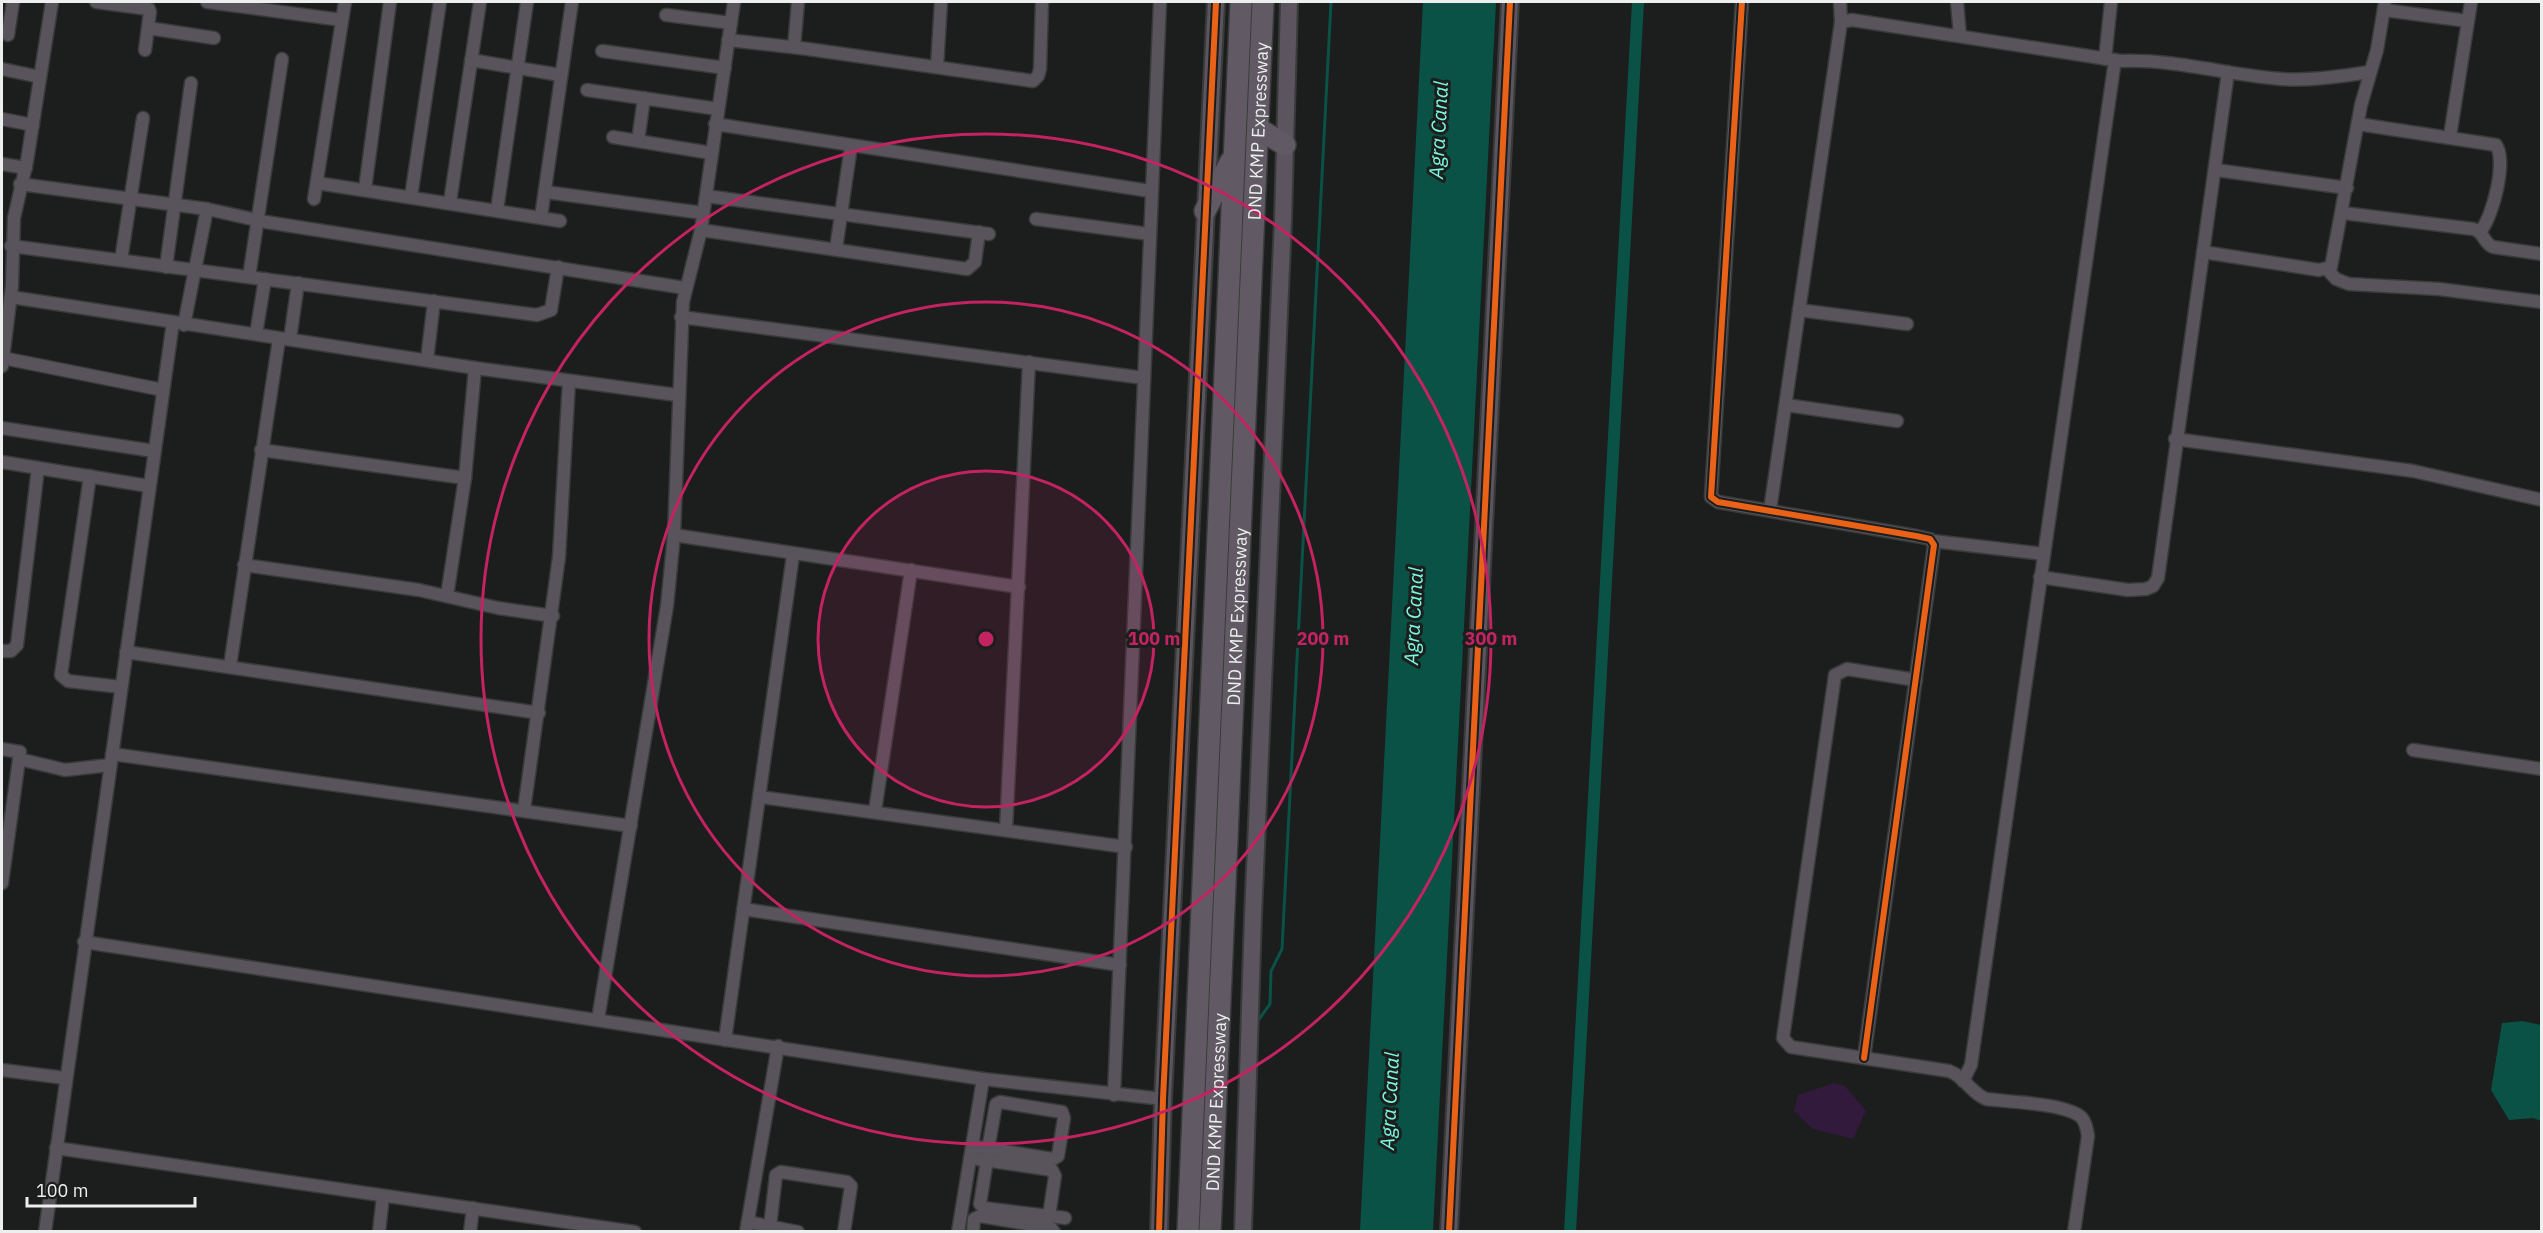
<svg xmlns="http://www.w3.org/2000/svg" width="2543" height="1233" font-family="'IBM Plex Sans',sans-serif">
<style>
.green{fill:#321a3c}
.water{fill:#0a5246}
.lines{fill:none;stroke-linecap:round;stroke-linejoin:round}
.stream{stroke:#0a5246;stroke-width:3}
.canal{stroke:#0a5246;stroke-width:12}
.street-casing{stroke:#393a3a;stroke-width:15}
.secondary-casing{stroke:#393a3a;stroke-width:20}
.highway-casing{stroke:#393a3a;stroke-width:24}
.street{stroke:#59535c;stroke-width:12}
.secondary{stroke:#5c555f;stroke-width:16}
.highway{stroke:#615a64;stroke-width:21}
.cycleway-casing{stroke:#1b1e1d;stroke-width:10}
.cycleway{stroke:#ea6118;stroke-width:6}
.ring{fill:none;stroke:#c42362;stroke-width:3}
.labels{text-anchor:middle;dominant-baseline:central;stroke-width:6;stroke-linejoin:round;paint-order:stroke}
.street-label{font-size:18px;fill:#ecefee;stroke:#1b1e1d}
.water-label{font-size:20px;font-style:italic;fill:#7afae0;stroke:#1b1e1d}
.centre{fill:#c42362;stroke:#1b1e1d;stroke-width:3}
.ring-label{font-size:18px;text-anchor:middle;font-weight:bold;fill:#c42362;stroke:#1b1e1d;stroke-width:6;stroke-linejoin:round;paint-order:stroke}
</style>
<rect width="100%" height="100%" fill="#1c1d1d"/>
<path class="green" d="M1834,1083L1845,1086L1866,1111L1853,1139L1813,1129L1794,1111L1798,1095Z"/>
<g class="water">
<path d="M1423,2H1496L1433,1231H1360Z"/>
<path d="M2522,1021L2541,1025V1121L2533,1118L2509,1120L2491,1090L2502,1023Z"/>
</g>
<g class="lines">
<path class="stream" d="M1257,1022L1270,1004L1271,971L1282,949L1331,2"/>
<path class="canal" d="M1570,1232L1638,2"/>
<g class="street-casing">
<g id="street">
<path d="M96,2L149,9L150,12L145,50"/>
<path d="M207,2L342,20"/>
<path d="M1742,2L1711,497L1718,502L1916,536L1930,539L1934,545L1864,1058"/>
<path d="M1840,2L1841,22"/>
<path d="M1957,2L1960,36"/>
<path d="M2384,10L2468,21"/>
<path d="M666,15L731,23"/>
<path d="M148,28L214,38"/>
<path d="M8,35L13,2"/>
<path d="M728,40L808,49L1033,81L1038,76L1040,69L1042,2"/>
<path d="M794,47L798,2"/>
<path d="M602,51L725,68"/>
<path d="M2105,59L2111,2"/>
<path d="M471,60L560,75"/>
<path d="M937,67L941,2"/>
<path d="M2,69L40,77"/>
<path d="M587,90L718,109"/>
<path d="M2,119L33,125"/>
<path d="M715,124L1150,191"/>
<path d="M2358,124L2496,145C2507,161 2493,217 2480,232"/>
<path d="M2450,136L2471,2"/>
<path d="M613,137L711,153"/>
<path d="M638,141L644,98"/>
<path d="M2,164L26,168"/>
<path d="M2216,170L2347,188"/>
<path d="M317,183L560,221"/>
<path d="M20,184L207,209L266,222L685,288"/>
<path d="M365,189L390,2"/>
<path d="M545,192L703,213"/>
<path d="M706,196L989,234"/>
<path d="M411,197L440,2"/>
<path d="M314,199L345,2"/>
<path d="M450,202L480,2"/>
<path d="M497,210L527,2"/>
<path d="M2343,213L2473,229C2484,231 2483,243 2493,247L2542,254"/>
<path d="M541,217L572,2"/>
<path d="M1036,219L1149,234"/>
<path d="M701,230L967,269L975,262L979,232"/>
<path d="M11,246L537,315L551,310L558,267"/>
<path d="M836,249L851,146"/>
<path d="M2203,252L2319,270L2331,267L2361,105L2377,50L2385,2"/>
<path d="M121,260L143,118"/>
<path d="M166,267L191,83"/>
<path d="M2327,269L2336,279L2349,284L2439,289L2542,302"/>
<path d="M249,277L282,59"/>
<path d="M11,297L475,368L677,395"/>
<path d="M1799,310L1907,324"/>
<path d="M681,317L1144,378"/>
<path d="M184,325L207,209"/>
<path d="M256,334L265,279"/>
<path d="M290,339L298,283"/>
<path d="M3,358L163,390"/>
<path d="M427,360L434,301"/>
<path d="M2,366L12,286L14,218L27,161L52,2"/>
<path d="M1786,405L1897,421"/>
<path d="M2,428L154,451"/>
<path d="M2175,439L2413,471L2542,500"/>
<path d="M261,450L465,478"/>
<path d="M2,462L148,486"/>
<path d="M90,476L61,675L68,681L121,687"/>
<path d="M1770,510L1841,22L1852,20L2121,61C2175,59 2228,75 2282,79C2312,81 2341,76 2370,72"/>
<path d="M674,535L1019,587"/>
<path d="M1933,541L2044,554"/>
<path d="M244,565L419,590L498,608L553,616"/>
<path d="M2040,577L2128,590L2146,589L2153,586L2158,578L2228,72"/>
<path d="M447,596L465,478L475,368"/>
<path d="M2,651H11L17,645L38,468"/>
<path d="M126,652L539,713"/>
<path d="M230,666L279,339"/>
<path d="M1916,680L1847,669L1835,675L1783,1038L1791,1047L1949,1071C1964,1076 1971,1093 1986,1099C2008,1102 2067,1103 2082,1118C2086,1123 2087,1129 2088,1136L2074,1232"/>
<path d="M2,749L20,752L2,883"/>
<path d="M2413,750L2542,769"/>
<path d="M112,754L631,826"/>
<path d="M19,759L65,770L110,765"/>
<path d="M760,797L1126,847"/>
<path d="M524,810L559,557L569,381"/>
<path d="M875,811L911,570"/>
<path d="M1006,830L1029,362"/>
<path d="M743,909L1120,965"/>
<path d="M84,942L983,1079L1163,1099"/>
<path d="M598,1019L667,606L674,535L683,302L701,230L734,2"/>
<path d="M725,1040L793,555"/>
<path d="M2,1070L65,1078"/>
<path d="M1963,1081L1971,1065L2115,60"/>
<path d="M1114,1095L1160,2"/>
<path d="M972,1146L1053,1159L1058,1156L1064,1118L1062,1112L1000,1102L996,1104L988,1149"/>
<path d="M56,1148L635,1232"/>
<path d="M970,1158L1052,1170L1055,1176L1049,1216L1065,1218"/>
<path d="M987,1160L980,1204L984,1208L1049,1216"/>
<path d="M748,1222L798,1232"/>
<path d="M770,1226L776,1175L781,1172L847,1182L851,1186L844,1232"/>
<path d="M45,1232L173,322"/>
<path d="M379,1232L383,1196"/>
<path d="M470,1232L473,1208"/>
<path d="M746,1232L778,1046"/>
<path d="M958,1232L983,1079"/>
<path d="M973,1232L974,1219L980,1216L1051,1228L1054,1232"/>
</g>
</g>
<g class="secondary-casing">
<g id="secondary">
<path d="M1159,1232L1163,1099L1216,2"/>
<path d="M1243,1232L1253,916L1283,220L1289,2"/>
<path d="M1449,1232L1510,2"/>
</g>
</g>
<g class="highway-casing">
<g id="highway">
<path d="M1259,129L1285,145"/>
<path d="M1205,211L1231,161"/>
<path d="M1188,1232L1241,2"/>
<path id="s1" d="M1210,1232L1263,2"/>
</g>
</g>
<use href="#street" class="street"/>
<use href="#secondary" class="secondary"/>
<use href="#highway" class="highway"/>
<g class="cycleway-casing">
<g id="cycleway">
<path d="M1742,2L1711,497L1718,502L1916,536L1930,539L1934,545L1864,1058"/>
<path d="M1159,1232L1163,1099L1216,2"/>
<path d="M1449,1232L1510,2"/>
</g>
</g>
<use href="#cycleway" class="cycleway"/>
</g>
<circle cx="986" cy="639" r="168" fill="#c42362" fill-opacity=".12"/>
<g class="ring">
<circle cx="986" cy="639" r="168"/>
<circle cx="986" cy="639" r="337"/>
<circle cx="986" cy="639" r="505"/>
</g>
<g class="labels">
<g class="street-label">
<text stroke="none"><textPath href="#s1" startOffset="1102">DND KMP Expressway</textPath></text>
<text stroke="none"><textPath href="#s1" startOffset="616">DND KMP Expressway</textPath></text>
<text stroke="none"><textPath href="#s1" startOffset="130">DND KMP Expressway</textPath></text>
</g>
<g class="water-label">
<text transform="translate(1438 130) rotate(-87)">Agra Canal</text>
<text transform="translate(1413 616) rotate(-87)">Agra Canal</text>
<text transform="translate(1389 1101) rotate(-87)">Agra Canal</text>
</g>
</g>
<circle cx="986" cy="639" r="9" class="centre"/>
<g class="ring-label">
<text x="1154" y="645">100 m</text>
<text x="1323" y="645">200 m</text>
<text x="1491" y="645">300 m</text>
</g>
<rect width="2543" height="1233" fill="none" stroke="#ecefee" stroke-width="6"/>
<path d="M27 1197v9h168v-9" fill="none" stroke="#ecefee" stroke-width="3"/>
<text x="36" y="1197" font-size="18" fill="#ecefee" stroke="#1b1e1d" stroke-width="4.5" paint-order="stroke">100 m</text>
</svg>
